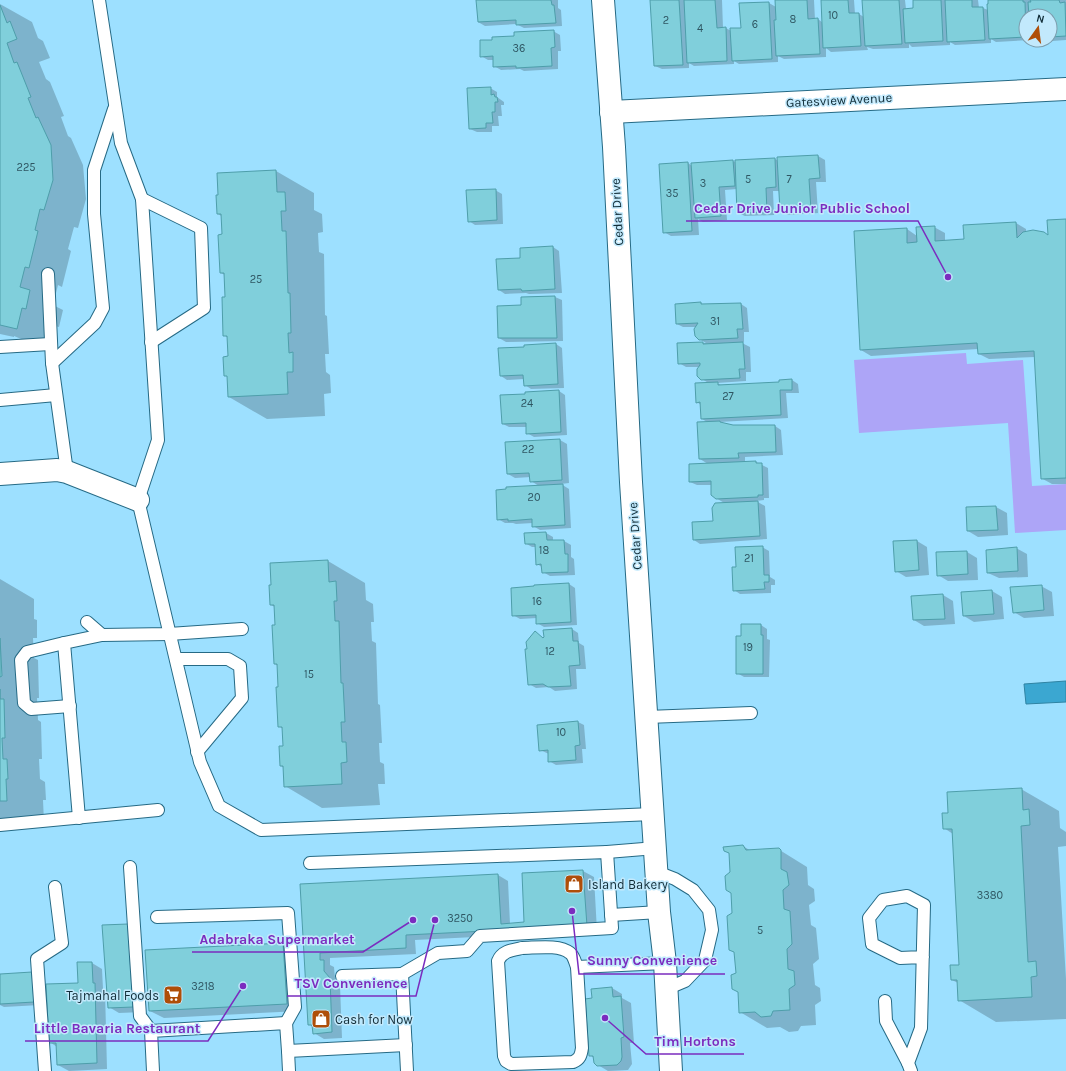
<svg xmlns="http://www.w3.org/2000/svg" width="1066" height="1071" font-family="Karla,sans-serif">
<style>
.green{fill:#ada5f7}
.water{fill:#3ba7d1;stroke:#2f83a3}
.shadow{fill:#0003}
.building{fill:#80cfdb;stroke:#4e9eaa}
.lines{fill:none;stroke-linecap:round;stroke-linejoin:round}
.service-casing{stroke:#266a85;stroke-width:14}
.minor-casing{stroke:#266a85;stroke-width:24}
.service{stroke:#fff;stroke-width:12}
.minor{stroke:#fff;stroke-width:22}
.labels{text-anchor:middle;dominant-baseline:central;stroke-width:3;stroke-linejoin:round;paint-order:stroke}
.number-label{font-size:11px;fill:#2e5662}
.street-label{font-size:13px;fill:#122e39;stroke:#c2e9fc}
.poi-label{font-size:13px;fill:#122e39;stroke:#c2e9fc;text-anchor:start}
.leader{fill:none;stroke:#7b2cbf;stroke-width:1.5}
.callout-dot{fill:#7b2cbf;stroke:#c2e9fc;stroke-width:1.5}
.callout-label{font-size:14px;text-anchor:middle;font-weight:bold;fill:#7b2cbf;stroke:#c2e9fc;stroke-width:3;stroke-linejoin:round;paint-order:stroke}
</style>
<rect width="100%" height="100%" fill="#9de0ff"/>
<path class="green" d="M966,353L967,364L1023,360L1032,486L1066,484V530L1015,533L1008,423L859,433L854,360Z"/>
<path class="water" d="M1066,681V702L1026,704L1024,684Z"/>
<g class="shadow">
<path d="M477,0H558V8L561,10L562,26L524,28L516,24L485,26L478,22Z"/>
<path d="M651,0H722L723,28H726L731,31L742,29L769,3L776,7V0H814L815,20L818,19L823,23L822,0H854L855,14H859L864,17L863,0H905L906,9H914V0H978L979,8H983L988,10L989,0H1066V40L1038,42L1035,40H1050V16H1026V40H1030L996,42L991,39V43L955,45L950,42V45L912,47L909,44V48L873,49L867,47L868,50L831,52L826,48V57L784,59L778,56V62L739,64L734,61V64L694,66L689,63V68L662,69L655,66Z"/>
<path d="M0,4L32,22L38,38L43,41L50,58L39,62L46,79L50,82L64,116L61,117L68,136L71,138L83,165L86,199L78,228L74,227L68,249L71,251L62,287L58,285L53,305L63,310L59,327L55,326L50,347L26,341L14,336V337L0,334Z"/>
<path d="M553,31L560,35L561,51H558V69L524,71L520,69L501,70L494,66V60H488L481,56L493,41Z"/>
<path d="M490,88L497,92V97L504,102V105H501L502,116H498L499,126H492V132H477L470,129Z"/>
<path d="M818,156L825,160L826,182H816L818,213L788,215L781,211L780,191H773L774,215L745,216L738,213L737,189L725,190L727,220L703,222L698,219L699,235L671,236L664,232L688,163L692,166L732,161L736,162L775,159L779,161L778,158Z"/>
<path d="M276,171L314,193V210L322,214L323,232L318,233L319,252L324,254L325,315L327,316L329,354H325L326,372L330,375L331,393L324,394L325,416L267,419L229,397L228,377L225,375L229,357L228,338L224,335L226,298L225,275L221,273L223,235V217L218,214Z"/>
<path d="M495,190L502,194L503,224L475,225L469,221Z"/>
<path d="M1066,220V484H1052L1041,478L1035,357L989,359L979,354L978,349L871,356L861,350L907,229L917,236L934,227L945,233V241L965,240L1016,223L1026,229V233L1049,236Z"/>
<path d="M553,247L559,251L562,293L529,294L526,293L505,294L499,290Z"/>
<path d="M555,297L562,300L563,341L506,342L499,338Z"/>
<path d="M701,303L704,305L741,304L747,308L749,332H744V342H740L750,347L751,372H746V381L717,383L723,386L780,383L792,380L798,384L799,393H786L788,418L719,422L733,426H775L781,430L783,455L745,457V462H756L768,468L769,498H764V500L756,501L765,506L767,539L700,544L694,540L714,522L726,504L716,498L712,485H697L690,482L708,464L700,459L709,423L702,419L701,405L697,402L710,384L702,379L700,367H686L679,363L678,344L706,343L699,339L697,327H683L677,324Z"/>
<path d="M556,344L562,348L564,388L531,389L525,385L524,379L507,380L501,376L525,348Z"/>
<path d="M559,391L565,395L567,435L534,437L527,433V427H509L503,424Z"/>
<path d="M560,440L567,444L569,483L561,484L569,489L571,528L540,530L533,526V523L516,524L513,523H505L498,519L539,486L531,481V477L515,478L508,474Z"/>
<path d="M996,507L1007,513L1008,535L978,537L968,531L967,508Z"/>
<path d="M546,533L553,537V541H564L571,545V557L574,559L575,575L550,576L543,572L542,567L537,564L536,547H532L525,543Z"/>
<path d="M917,541L927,547L929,575L906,577L896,571Z"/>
<path d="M762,547L769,551L770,577L775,580V585H771V593L740,594L734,590L737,568Z"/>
<path d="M1016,548L1027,554L1028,577L999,578L988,573Z"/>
<path d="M967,552L977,558L978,580L948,581L938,575Z"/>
<path d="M328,561L365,583L366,600L373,604L374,622H371L372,641L376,643L378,704L380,705L382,743H379L380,762L384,764L385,784H378L380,805L322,808L285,786L284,768L281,766L284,747L283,729L279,726L278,666L275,664L276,626L275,607L271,605Z"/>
<path d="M0,579L34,599V619L37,620V638H33L34,658L38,660L39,698H37L38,720L41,722L42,759H39L40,779L45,782L46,800H43L44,822L0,823Z"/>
<path d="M569,584L575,588L577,625L544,627L537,623V618L520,619L513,615Z"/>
<path d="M1041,586L1052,592L1054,616L1024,618L1014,612Z"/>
<path d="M992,591L1002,597L1004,619L974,622L964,616Z"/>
<path d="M943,595L953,601L955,624L924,626L914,620Z"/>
<path d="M761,625L767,629V639L770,640L769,677H744L737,673L742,637Z"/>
<path d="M572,629L578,633L579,643L584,646L586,669H576L577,689L555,691L549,687L536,688L529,684L535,633L545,639Z"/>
<path d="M578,722L584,725L586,749H582L583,763L556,765L549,761V754L540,750Z"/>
<path d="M1021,789L1059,811L1060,828L1066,832V846L1058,847L1066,979V1019L996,1022L959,1000L958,983L952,980L960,966L953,834L944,828L950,814Z"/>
<path d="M743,846L751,851L778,849L807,867L808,885L814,889L815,901L809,905L811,925L816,928L819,959L813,964L815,985L820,988L821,1001L815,1005L816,1025L801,1026L798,1031L789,1032L780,1027L767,1028L740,1012L733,913L731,854L725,850Z"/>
<path d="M583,871L594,877L597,931L415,940L416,954L330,958V965L334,967L335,978L340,985L342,1038L324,1039L314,1033L313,1027L309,1024L301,885L498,875L508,881L510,924L525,923L523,874Z"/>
<path d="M128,925L143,1012L119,1013L109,1007Z"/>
<path d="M283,944L297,951L300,1011L164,1018L150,1011L146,951Z"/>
<path d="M92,963L102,969L103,989L105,990L107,1069L69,1071L58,1065L57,1047L50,1042L79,984Z"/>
<path d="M32,973L40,1005L4,1007L0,1005V975Z"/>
<path d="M612,988L622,994V998L631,1003L634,1043H630L632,1064L628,1070L608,1071L598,1065L594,1058L590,1055L593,999Z"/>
</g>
<g class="building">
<path d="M476,0H551L552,5H554L556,23L516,25V20L478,22Z"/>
<path d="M650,0H679L683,65L654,66Z"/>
<path d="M684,0H715L717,28L726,27L727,61L687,63Z"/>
<path d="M775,0H807L808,19L818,18L820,54L776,56L774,20H776Z"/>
<path d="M821,0H848L849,13H859L861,46L823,48Z"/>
<path d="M862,0H899L902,44L865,46Z"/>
<path d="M913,0H941L943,41L905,43L903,9L913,8Z"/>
<path d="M945,0H972V7H983L985,40L947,42Z"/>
<path d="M988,0H1023V2H1025L1026,37L989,39L987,4H988Z"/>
<path d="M1030,0H1059L1060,3L1065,2L1066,36L1050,37V16H1029L1028,2H1031Z"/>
<path d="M769,2L772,59L732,61L730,28H741L739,3Z"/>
<path d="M0,5L7,23L10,21L17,39L7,43L14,63L17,62L31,97L28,98L36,118L38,117L51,145L53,180L44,210L40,209L35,230L38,231L29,268L25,267L20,287L30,290L26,309L22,308L17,329L0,325Z"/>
<path d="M554,30L555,47L551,48L552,66L516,68V66L493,67V56L480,57V40H492V37L514,36V32Z"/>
<path d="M491,87V95L494,94L495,97H497L498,102H495V112H492L493,123H486V128L469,129L467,88Z"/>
<path d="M818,155L820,178L809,179L811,210L780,211L777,157Z"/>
<path d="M775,158L776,187L766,188L767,212L737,213L735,160Z"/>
<path d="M733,160L735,186L719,187L721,216L695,218L691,163Z"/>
<path d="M688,162L692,231L663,233L659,164Z"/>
<path d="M276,170L277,192H285L286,211H281L282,230V231H286L288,293H290L291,333H288L289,353L293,352V372H287L288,394L228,397L227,376H224L223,357L228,356L227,336H223L222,297H225L224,273H220L218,235L222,234L221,214H217L216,195H218L217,173Z"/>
<path d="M496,189L497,220L468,222L466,190Z"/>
<path d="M1066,219V478L1041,479L1034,351L978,354L977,343L860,350L854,231L907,228V243L917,242L916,227L935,226V241L964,239L963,225L1016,222L1017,238L1023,232L1033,230L1044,232L1048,235L1047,220Z"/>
<path d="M553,246L555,289L522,291L521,289L498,290L496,259L520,258V248Z"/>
<path d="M555,296L557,338H498L497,306L521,305V297Z"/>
<path d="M701,302V304L741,303L743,329H737L738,338L699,340L695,336L694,329L698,323L676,324L675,304Z"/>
<path d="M703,342V344L743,342L745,369H739L740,378L701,380L697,376V369L700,365V363L678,364L677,343Z"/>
<path d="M556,343L558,384L524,386L523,375L500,376L498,348L524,347V345Z"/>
<path d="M792,379V390H780L781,415L701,419L700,402L696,403L695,383L718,382V385L779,382V380Z"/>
<path d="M559,390L561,432L526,434V423L502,424L500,395L525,394V392Z"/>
<path d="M720,421V422L733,425H775L776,452L738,453L739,458L699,459L697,422Z"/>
<path d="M560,439L562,480L530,482L529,473L507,474L505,442Z"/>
<path d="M756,461V463H762L763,495H758V497L716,499L711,495V481L689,482V464Z"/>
<path d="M563,484L565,525L532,527V519L508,521V519L497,520L496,490L506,489V487Z"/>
<path d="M758,501L760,536L693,540L692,522L713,521L712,508L715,503Z"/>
<path d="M996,506L998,530L967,531L966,507Z"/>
<path d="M546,532L547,540H564L565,554H568V572L542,573L541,564L536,565L535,544H525L524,533Z"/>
<path d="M917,540L919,570L895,572L893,541Z"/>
<path d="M763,546L764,575H769V582H764L765,589L733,591L732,567H736L735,547Z"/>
<path d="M1017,547L1018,571L987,573L986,550Z"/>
<path d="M967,551L968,574L937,576L936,552Z"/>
<path d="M328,560L329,582L336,581L337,601H334L335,621H339L341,683H343L345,722H341L342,742H346L347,762L341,763L342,784L284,787L283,766H280L279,746H283L282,727H278L276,687H278L277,664H274L272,625H275L274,605H270L269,585H271L270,563Z"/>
<path d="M569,583L571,622L536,624V615L512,616L511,588L534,586V585Z"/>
<path d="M1042,585L1044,610L1013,613L1010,587Z"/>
<path d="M992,590L994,614L963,616L961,592Z"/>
<path d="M943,594L945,619L913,620L911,596Z"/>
<path d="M741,624H761V635H763V674H736V636H741Z"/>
<path d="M572,628L573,641H578L580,665L569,666L571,686L548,687L543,684L528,685L525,649H527L526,642L535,631L543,638L544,637L543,630Z"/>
<path d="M0,638L2,676L0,677Z"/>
<path d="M0,689V699H4L5,738H2L3,759H7L8,779H6L7,801H0Z"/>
<path d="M578,721L580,745L575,746L576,760L548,762V750L539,751L537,725Z"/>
<path d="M1022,788L1023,810L1029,809L1030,825L1021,826L1028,962L1036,961L1037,976L1031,977L1032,997L958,1001L957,980H951L950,965H959L952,829H943L942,813H948L947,792Z"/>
<path d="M743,845L746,850L779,848L781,850V869L787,872L789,885L783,890L784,909L790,911L792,944L787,949L788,969L794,971L795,985L789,989L790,1010L773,1011L771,1016L761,1017L755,1012L739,1013L738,992L732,989L731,975L736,973L734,952L729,950L727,916L732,913L731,893L726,890L725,876L730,872L729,853L724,851L723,847Z"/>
<path d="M583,870L587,926L406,935V948L320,953V960H324V971L330,978L332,1032L313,1034L312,1025H308L300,884L498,874L501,924L524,922L522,873Z"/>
<path d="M128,924L133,1007L108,1008L102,925Z"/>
<path d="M283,943L287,1004L149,1011L145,950Z"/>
<path d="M77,962H92L93,983H95L97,1063L57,1065L56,1043H49L46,984L78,983Z"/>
<path d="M32,972L34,1002L0,1004V974Z"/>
<path d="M612,987L613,997L621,996L624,1037L621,1038L622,1057L621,1061L617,1065L597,1066L594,1063L593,1056H589L585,999L592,998L591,989Z"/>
</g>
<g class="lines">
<g class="service-casing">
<g id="service">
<path d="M99,0L121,143L142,199L158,440L138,500L200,762L219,806L261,830L653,814"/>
<path d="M142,199L201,228L204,308L151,342"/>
<path d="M48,274L52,363L67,472"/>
<path d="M0,347L50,344"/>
<path d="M52,363L95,323L103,308L94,214V170L114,109"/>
<path d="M0,400L56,395"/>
<path d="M87,622L102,635L169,634L242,629"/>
<path d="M64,643L27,652L21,660L24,703L31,709L70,706"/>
<path d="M176,659H228L240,666L242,698L197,752"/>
<path d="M647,717L751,713"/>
<path d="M79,818L64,643L102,635"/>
<path d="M0,825L158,810"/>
<path d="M607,852L656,848"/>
<path d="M310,863L607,852L612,928L480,936L467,951L438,953L402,974"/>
<path d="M130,867L140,1016L151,1031"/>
<path d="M657,872L675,879L693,890L709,910L712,930L705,960L685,981L666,989"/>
<path d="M611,915L659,912"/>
<path d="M157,917L288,913L295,1007L286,1023"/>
<path d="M522,948C535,948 559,944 570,953C574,956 575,962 577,967L582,1048C581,1055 580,1059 573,1062L511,1064L506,1061L504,1056L498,961C502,951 512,950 522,948Z"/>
<path d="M577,967L665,963"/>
<path d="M342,976L402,974L407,1071"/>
<path d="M885,1001L886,1021L908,1063"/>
<path d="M45,1071L37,959L62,943L55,887"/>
<path d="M153,1071L151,1031L286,1023L288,1051"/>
<path d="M289,1071L288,1051L406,1045"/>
<path d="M911,1071L908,1063L921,1028L924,905L907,896L883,900L869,918L872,944L900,958L923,957"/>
</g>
</g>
<g class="minor-casing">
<g id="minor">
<path d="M603,0L614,147L631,482L659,912L665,963L671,1071"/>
<path d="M611,112L1066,89"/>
<path d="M0,474L57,470L67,472L138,500"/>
</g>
</g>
<use href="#service" class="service"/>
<use href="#minor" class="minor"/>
</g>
<defs>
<g id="shop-square" transform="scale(1)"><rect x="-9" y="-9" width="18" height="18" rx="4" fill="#af4e08" stroke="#c2e9fc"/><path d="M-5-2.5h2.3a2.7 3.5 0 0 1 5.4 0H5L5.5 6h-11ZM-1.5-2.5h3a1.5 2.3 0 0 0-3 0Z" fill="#fff"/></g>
<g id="supermarket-square" transform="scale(1)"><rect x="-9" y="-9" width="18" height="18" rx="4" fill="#af4e08" stroke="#c2e9fc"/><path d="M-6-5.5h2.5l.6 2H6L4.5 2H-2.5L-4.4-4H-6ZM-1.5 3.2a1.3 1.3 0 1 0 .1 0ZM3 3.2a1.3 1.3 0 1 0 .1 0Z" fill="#fff"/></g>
</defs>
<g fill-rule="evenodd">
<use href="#shop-square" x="574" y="884"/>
<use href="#supermarket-square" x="173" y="995"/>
<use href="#shop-square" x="321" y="1019"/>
</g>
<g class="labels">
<g class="number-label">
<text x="833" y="15">10</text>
<text x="793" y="19">8</text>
<text x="666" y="20">2</text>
<text x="755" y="24">6</text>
<text x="700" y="28">4</text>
<text x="519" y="48">36</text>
<text x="26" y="167">225</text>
<text x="748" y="179">5</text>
<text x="789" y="179">7</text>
<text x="703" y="183">3</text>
<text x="672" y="193">35</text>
<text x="256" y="279">25</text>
<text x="715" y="321">31</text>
<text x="728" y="396">27</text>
<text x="527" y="403">24</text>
<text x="528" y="449">22</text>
<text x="534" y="497">20</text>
<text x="544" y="550">18</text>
<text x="749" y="558">21</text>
<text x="537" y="601">16</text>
<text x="748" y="647">19</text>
<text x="550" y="651">12</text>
<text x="309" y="674">15</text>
<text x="561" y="732">10</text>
<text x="990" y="895">3380</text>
<text x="460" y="918">3250</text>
<text x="760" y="930">5</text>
<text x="203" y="986">3218</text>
</g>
<g class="street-label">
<text transform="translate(839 100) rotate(-3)">Gatesview Avenue</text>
<text transform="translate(617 212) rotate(-93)">Cedar Drive</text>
<text transform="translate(635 536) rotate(-94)">Cedar Drive</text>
</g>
<g class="poi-label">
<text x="588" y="884">Island Bakery</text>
<text x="159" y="995" text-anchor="end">Tajmahal Foods</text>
<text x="335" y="1019">Cash for Now</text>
</g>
</g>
<path class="leader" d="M948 277L918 221H686M413 920L363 952H192M572 911L579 974H725M435 920L416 996H287M243 986L208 1041H25M605 1018L646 1054H744"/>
<g class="callout-dot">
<circle cx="948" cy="277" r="4"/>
<circle cx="413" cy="920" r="4"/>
<circle cx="572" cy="911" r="4"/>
<circle cx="435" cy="920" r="4"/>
<circle cx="243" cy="986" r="4"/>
<circle cx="605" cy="1018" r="4"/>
</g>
<g class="callout-label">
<text x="802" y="213">Cedar Drive Junior Public School</text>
<text x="277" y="944">Adabraka Supermarket</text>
<text x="652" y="965">Sunny Convenience</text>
<text x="351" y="988">TSV Convenience</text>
<text x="117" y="1033">Little Bavaria Restaurant</text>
<text x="695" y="1046">Tim Hortons</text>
</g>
<g transform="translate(1038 28) rotate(14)"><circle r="19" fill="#c2e9fc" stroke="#7c9eae"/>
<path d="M0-3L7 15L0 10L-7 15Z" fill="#af4e08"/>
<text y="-6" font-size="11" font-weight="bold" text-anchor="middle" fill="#122e39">N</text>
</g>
</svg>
